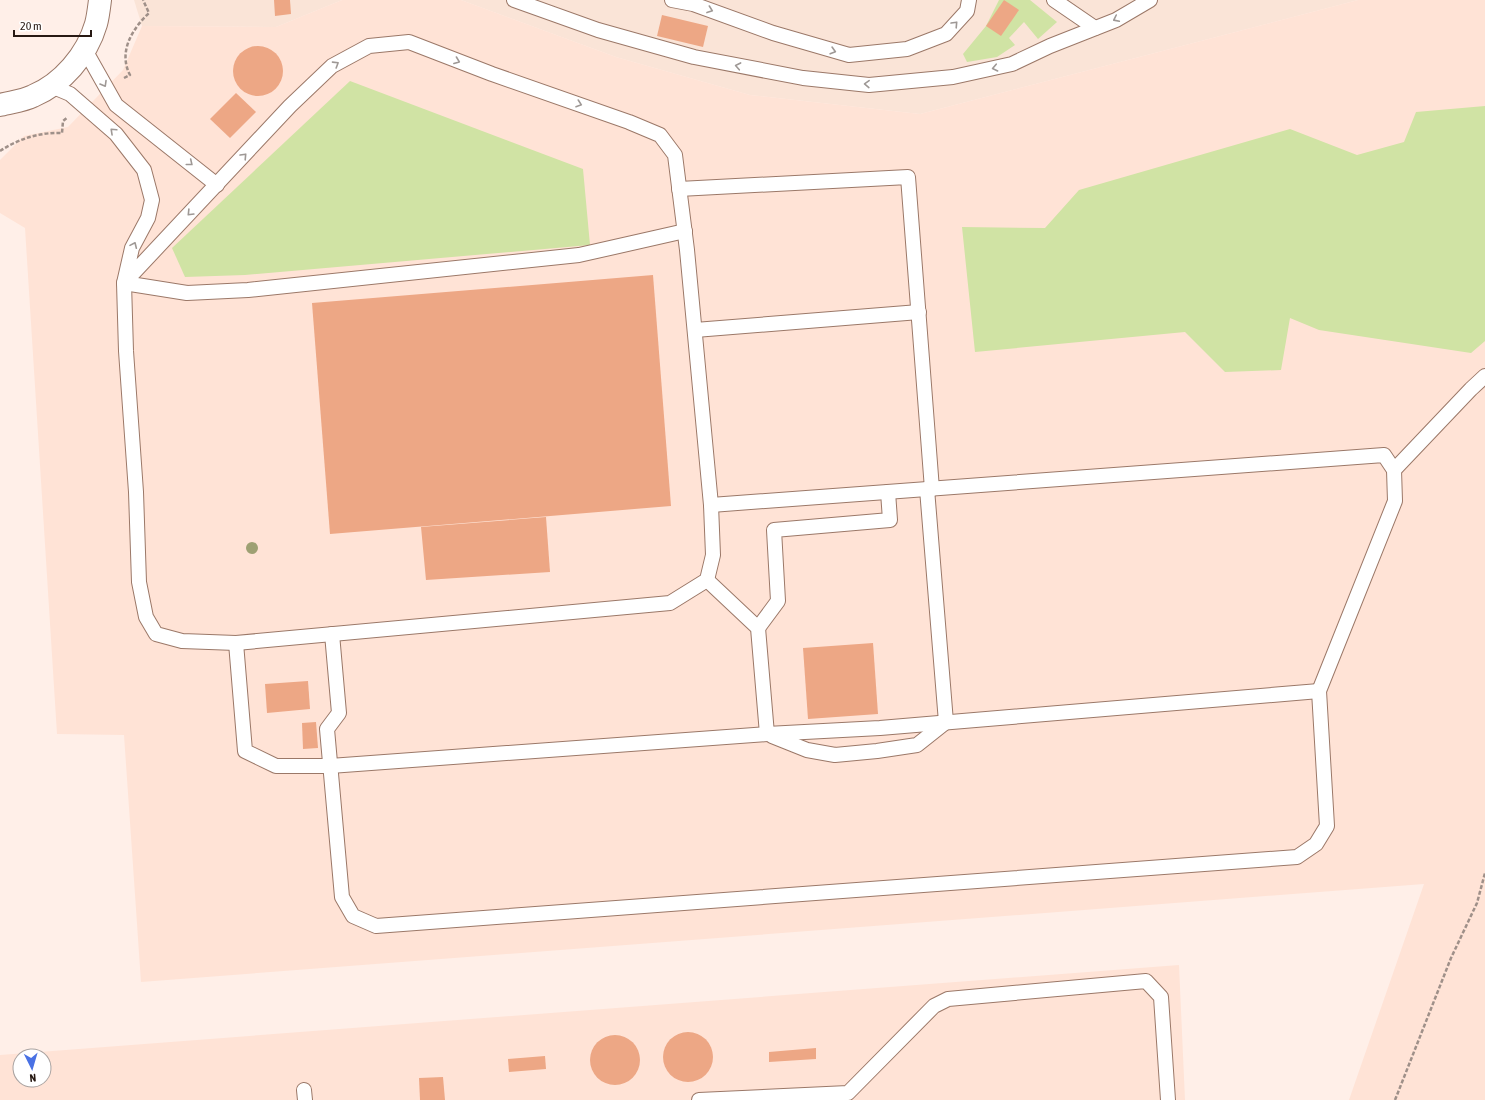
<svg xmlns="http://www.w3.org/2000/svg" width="1485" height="1100" font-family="'Asap Condensed',sans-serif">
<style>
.commercial{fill:#fae4d7}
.built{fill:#ffe3d6;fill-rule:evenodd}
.green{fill:#d0e3a4}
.building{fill:#eda785}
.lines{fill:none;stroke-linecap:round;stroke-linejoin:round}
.lane-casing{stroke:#9b7868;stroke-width:16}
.secondary-casing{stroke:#9b7868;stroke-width:24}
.path{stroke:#9f9089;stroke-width:2.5;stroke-dasharray:4 2;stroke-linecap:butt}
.lane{stroke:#fff;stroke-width:14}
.secondary{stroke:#fff;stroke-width:22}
.tree{fill:#9ea073}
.oneway{stroke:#9e9895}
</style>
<rect width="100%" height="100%" fill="#ffefe8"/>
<g class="commercial">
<path d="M134,0H342L276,27L142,26Z"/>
<path d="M461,0H1358L920,114L750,95L616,57Z"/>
</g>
<g class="built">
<path d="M342,0H461L616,57L750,95L920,114L1358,0H1485V1100H1349L1424,884L141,982L124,735L57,734L25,228L0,213V160L24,136L68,127L123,70L142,26L276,27Z"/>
<path d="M1179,965L1185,1100H0V1055ZM20,1056H44V1080H20Z"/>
</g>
<g class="green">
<path d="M999,0H1030L1057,22L1038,39L1024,22L1009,38L1015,45L997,57L967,62L963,54L986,26Z"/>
<path d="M350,81L583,169L590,245L245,275L185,277L172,248Z"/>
<path d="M1485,106V341L1471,353L1319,330L1290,318L1281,370L1225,372L1185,332L975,352L962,227L1045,228L1079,190L1290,129L1357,155L1404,142L1416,112Z"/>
</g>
<g class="building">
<path d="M274,0H290L291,14L275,16Z"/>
<path d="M1004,0L1019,10L1001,36L986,26Z"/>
<path d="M662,15L708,26L703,47L657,36Z"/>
<circle cx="258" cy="71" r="25"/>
<path d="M236,93L256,112L230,138L210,119Z"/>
<path d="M653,275L671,506L330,534L312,303Z"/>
<path d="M546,517L550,572L426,580L421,527Z"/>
<path d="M873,643L878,714L808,719L803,648Z"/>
<path d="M308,681L310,709L267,713L265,684Z"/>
<path d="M316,722L318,748L303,749L302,723Z"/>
<circle cx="688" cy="1057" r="25"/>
<circle cx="615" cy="1060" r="25"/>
<path d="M816,1048V1059L769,1062V1052Z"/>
<path d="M545,1056L546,1069L509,1072L508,1059Z"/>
<path d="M443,1077L445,1100H420L419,1078Z"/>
</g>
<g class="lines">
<g class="lane-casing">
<g id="lane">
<path d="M514,0L598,30L694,57L803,78L869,85L953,77L1012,64L1050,46L1116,20L1150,0"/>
<path d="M672,0L693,4L773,33L849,55L907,49L946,34L967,11L969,0"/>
<path d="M1054,0L1095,28"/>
<path d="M85,50L116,105L217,185"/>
<path d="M51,86L70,94L116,134L144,170L152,200L148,218L132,248L124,283L126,351L136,492L139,582L146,617L156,634L182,641L236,643L670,603L707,580L713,555L711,505L687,250L675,155L660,135L629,122L492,74L409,42L369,46L332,66L290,106L124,283"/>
<path d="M679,189L908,177L932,489"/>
<path d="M124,283L187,293L248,290L579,255L685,231"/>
<path d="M695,330L919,312"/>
<path d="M1394,470L1471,389L1485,376"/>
<path d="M927,489L946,722"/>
<path d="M707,580L758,628L767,734"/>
<path d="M758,628L778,601L774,530L890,520L888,492"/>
<path d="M332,634L339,713L327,729L342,897L353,916L376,926L1297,857L1316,844L1327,826L1319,691L1395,501L1394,470L1384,455L711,505"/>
<path d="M236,643L245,751L276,766H330L767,734L880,728L1319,691"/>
<path d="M772,736L807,750L835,755L877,751L917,745L946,722"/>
<path d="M304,1090L305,1100"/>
<path d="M699,1100L848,1093L934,1006L948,999L1146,981L1161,997L1168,1100"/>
</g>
</g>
<g class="secondary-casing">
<path id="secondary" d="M0,105C11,102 23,101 33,96C62,84 87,55 96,24C98,17 99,8 100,0"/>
</g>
<g class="path">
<path d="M124,78L130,75C118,52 132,29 149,13L143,0"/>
<path d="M0,151C18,139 40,132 62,133L63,121L68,117"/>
<path d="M1395,1100L1451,958L1477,903L1485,873"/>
</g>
<use href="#lane" class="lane"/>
<use href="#secondary" class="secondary"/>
</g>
<circle class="tree" cx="252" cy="548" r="6"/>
<defs><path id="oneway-chevron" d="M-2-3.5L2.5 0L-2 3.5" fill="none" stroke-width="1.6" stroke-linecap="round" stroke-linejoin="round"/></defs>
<g class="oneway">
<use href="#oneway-chevron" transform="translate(710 10) rotate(20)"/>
<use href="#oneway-chevron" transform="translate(1116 19) rotate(154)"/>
<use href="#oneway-chevron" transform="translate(955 24) rotate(-47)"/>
<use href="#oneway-chevron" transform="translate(833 51) rotate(16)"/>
<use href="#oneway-chevron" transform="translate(457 61) rotate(21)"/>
<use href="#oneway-chevron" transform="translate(336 64) rotate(-32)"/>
<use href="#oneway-chevron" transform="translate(738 66) rotate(-169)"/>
<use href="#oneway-chevron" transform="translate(995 68) rotate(168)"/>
<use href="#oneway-chevron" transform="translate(104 84) rotate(60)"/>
<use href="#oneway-chevron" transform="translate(867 84) rotate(-178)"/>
<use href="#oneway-chevron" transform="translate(579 104) rotate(19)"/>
<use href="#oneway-chevron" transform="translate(113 131) rotate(-137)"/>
<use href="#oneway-chevron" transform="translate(244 156) rotate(-47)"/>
<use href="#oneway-chevron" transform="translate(190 163) rotate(39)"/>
<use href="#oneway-chevron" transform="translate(190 213) rotate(134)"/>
<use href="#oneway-chevron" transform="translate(134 245) rotate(-66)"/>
</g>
<g transform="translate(32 1068) rotate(175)"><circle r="19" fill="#ffffff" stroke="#a9a3a1"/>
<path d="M0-3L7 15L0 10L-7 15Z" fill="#4971e4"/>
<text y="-6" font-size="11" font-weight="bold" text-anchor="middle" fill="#271913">N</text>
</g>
<path d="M14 30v6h77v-6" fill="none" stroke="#271913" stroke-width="2"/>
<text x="20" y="30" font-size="12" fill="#271913" stroke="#ffffff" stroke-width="3" paint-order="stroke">20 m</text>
</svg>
